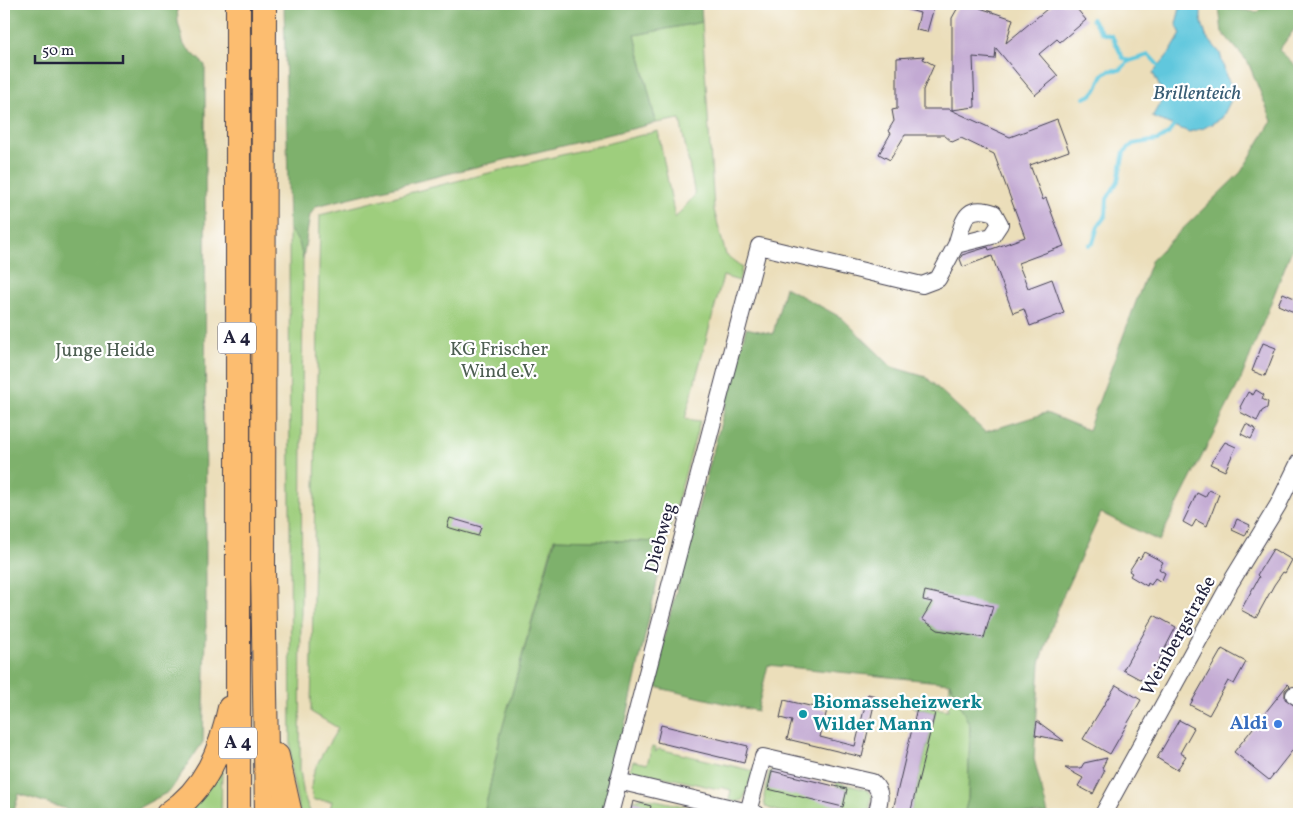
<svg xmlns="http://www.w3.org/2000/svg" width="1303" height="818" font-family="Vollkorn,serif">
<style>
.green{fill:#9ece7d;stroke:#60785c}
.forest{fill:#7eb16c;stroke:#506a54}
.water{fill:#60c7dd;stroke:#41748c}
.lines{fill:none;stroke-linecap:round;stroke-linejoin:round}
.stream{stroke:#60c7dd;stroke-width:4}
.building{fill:#c3aad3}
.minor-casing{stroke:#403e4e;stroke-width:18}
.highway-casing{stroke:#403e4e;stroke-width:26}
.minor{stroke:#fff;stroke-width:16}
.highway{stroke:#fcbd6f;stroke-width:24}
.culture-dot{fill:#0f9aa8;stroke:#fff;stroke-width:2}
.shop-dot{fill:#3f7fe0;stroke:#fff;stroke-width:2}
.labels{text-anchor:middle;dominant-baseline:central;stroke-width:4.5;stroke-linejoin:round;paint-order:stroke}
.shield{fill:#fff;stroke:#646476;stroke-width:1}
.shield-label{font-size:18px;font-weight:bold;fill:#22223b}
.park-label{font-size:19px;fill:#4d5e52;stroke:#fff}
.street-label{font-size:19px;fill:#22223b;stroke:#fff}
.culture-label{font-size:19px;font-weight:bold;fill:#0d838f;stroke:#fff;text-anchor:start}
.shop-label{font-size:19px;font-weight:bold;fill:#366cbe;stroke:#fff;text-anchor:end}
.water-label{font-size:20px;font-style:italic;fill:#385c74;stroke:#fff}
</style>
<rect width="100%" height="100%" fill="#fff"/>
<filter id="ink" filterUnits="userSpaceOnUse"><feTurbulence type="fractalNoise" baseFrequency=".02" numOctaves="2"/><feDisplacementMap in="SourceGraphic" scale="10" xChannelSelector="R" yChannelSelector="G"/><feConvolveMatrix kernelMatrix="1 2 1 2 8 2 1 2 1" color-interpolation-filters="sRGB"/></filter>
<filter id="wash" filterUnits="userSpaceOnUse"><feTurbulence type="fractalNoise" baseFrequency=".0096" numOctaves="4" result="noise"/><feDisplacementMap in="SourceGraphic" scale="20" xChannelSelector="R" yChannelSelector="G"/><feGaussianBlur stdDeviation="1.12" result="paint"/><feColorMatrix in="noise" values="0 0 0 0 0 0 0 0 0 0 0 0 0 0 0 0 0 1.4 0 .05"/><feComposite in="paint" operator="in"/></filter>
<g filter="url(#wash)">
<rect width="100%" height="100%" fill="#ebdeba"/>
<g class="green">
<path d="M702,22L714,210L726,255L742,267L739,281L723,276L685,419L700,421L666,542L554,539L501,733L484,814H329L332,801L313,800C305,774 326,750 338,728L311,712L320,215L658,131L675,218L695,195L680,119L656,123L635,35Z"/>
<path d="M289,229L299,242L303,259L300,770L304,796L311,814H300L291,771Z"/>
<path d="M950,683L970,726L968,799L964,814H910L935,713L913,707L915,697L932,699L931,708L948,710Z"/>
<path d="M652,747L656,748L655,752L659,749L754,771L743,800L737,802L729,800L731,790L720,787L719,789L646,773L644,780L632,776L630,770L633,761L647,764Z"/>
<path d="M222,762L221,814H180Z"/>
<path d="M775,768L779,769L778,773L772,771L768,789H847L836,786L837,782L867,790L872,795L869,814C847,814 780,818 765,806L764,796L769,772Z"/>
<path d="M642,797L697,809L695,814H653L654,807L633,801Z"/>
</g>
<g class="forest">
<path d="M4,4H177L178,22L184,45L205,65L206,637L203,742L170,791L127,814H82L19,794L13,814H4Z"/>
<path d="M284,4H701L702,22L635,35L656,123L316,206L310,215L303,259L299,242L289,229Z"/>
<path d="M1266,4H1299V23L1279,50L1299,69V239L1290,254L1241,379L1159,541L1101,513L1061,600L1040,663L1034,759L1048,814H964L968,799L970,726L950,683L768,665L757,711L651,686L746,328L773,334L785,287L842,318L892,367L926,377L985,432L1046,413L1088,430L1152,259L1241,172L1272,121L1248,62L1222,32L1219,7L1257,12Z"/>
<path d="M555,539L666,542L605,814H484L501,733Z"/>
</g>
<path class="water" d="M1181,4H1201V19L1206,36L1220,53L1226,76L1231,85V100L1222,118L1204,128L1189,132L1152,117L1164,96L1153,73L1171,51L1181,34L1176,24Z"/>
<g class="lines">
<g class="stream">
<path d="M1092,19L1102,33L1112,36L1123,58L1129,61L1149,55L1159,66"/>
<path d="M1084,98C1109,90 1090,68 1120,70L1129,61"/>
<path d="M1089,245L1093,243L1098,226L1106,215L1107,199L1118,181L1124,152L1133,144L1158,140L1168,134L1174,126"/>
</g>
</g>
<g id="blocks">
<g class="building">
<path d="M898,4H935L927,32L916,30L920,13L898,7Z"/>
<path d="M960,4H982L980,8L1013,19L1006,43L1053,4H1073L1086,20L1060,42L1057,39L1039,54L1058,76L1035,95L996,48L995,59L973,57L975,107L952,110V18Z"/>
<path d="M924,56L923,59L934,65L923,90V109H949L1010,137L1057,119L1069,151L1030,165L1043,200L1046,198L1064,246L1018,263L1028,288L1052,279L1064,313L1030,326L1024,309L1013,313L992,256L963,267L960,259L962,255L988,247L989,250L1025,237L994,154L961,138L952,142L944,135H905L890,160L879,154L891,133L888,131L894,121L892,110L897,109V58Z"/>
<path d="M1283,293L1299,300L1296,313L1278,305Z"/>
<path d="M1263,343L1276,348L1265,376L1252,371Z"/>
<path d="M1256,390L1264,395L1262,399L1268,402L1267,408L1262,411L1257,421L1240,412L1242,408L1240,407L1248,392L1253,395Z"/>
<path d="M1246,424L1256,429L1251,439L1241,434Z"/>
<path d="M1225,442L1236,447L1225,471L1210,464Z"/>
<path d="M1209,490L1219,494L1207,526L1196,520L1192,527L1183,522L1197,493L1205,497Z"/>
<path d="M450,518L481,527L478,536L447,527Z"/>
<path d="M1237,519L1250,525L1245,536L1232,530Z"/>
<path d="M1273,549L1292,560L1285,573L1283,572L1274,585L1256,618L1241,610L1259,577L1257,575Z"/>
<path d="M1144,552L1163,562L1159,569L1165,573L1161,582L1155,578L1151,585L1148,583L1147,586L1130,576L1132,573L1129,571L1138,557L1140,559Z"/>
<path d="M925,591L993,606L984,638L938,630L922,619L932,602L923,600Z"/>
<path d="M1154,615L1176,627L1147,683L1123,670Z"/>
<path d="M1222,649L1246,662L1234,684L1228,681L1209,715L1190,705Z"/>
<path d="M1288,684L1290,686L1285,690V699L1299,708V742L1269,780L1234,752Z"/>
<path d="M1116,685L1141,700L1110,754L1083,739Z"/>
<path d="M868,694L876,696L862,757L787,739L792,721L780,718L784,700L827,710L820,737L855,746Z"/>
<path d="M917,708L935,713L910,814H892Z"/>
<path d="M1179,720L1194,728L1180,753L1186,756L1177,770L1157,758Z"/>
<path d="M1037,721L1064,741L1035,735Z"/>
<path d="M661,725L748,746L744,763L657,742Z"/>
<path d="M1107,758L1102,768L1105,770L1093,794L1078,786L1083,778L1065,768H1081L1084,763Z"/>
<path d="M772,771L847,789L843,807L768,789Z"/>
<path d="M633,801L651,806L649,814H630Z"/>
</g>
</g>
</g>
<g filter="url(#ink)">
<use href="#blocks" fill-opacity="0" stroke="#403e4e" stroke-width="1"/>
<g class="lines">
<g class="minor-casing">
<g id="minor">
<path d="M1294,695L1299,698"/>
<path d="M618,781L757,814"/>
<path d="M748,812L763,757L872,782C883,792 880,801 876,814"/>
<path d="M610,814L759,246L922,285L938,279L956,245L992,236L1000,224L994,213C964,203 964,221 956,245"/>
<path d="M1103,814L1231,582L1278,505L1299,462"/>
</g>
</g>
<g class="highway-casing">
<g id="highway">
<path d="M238,4V814"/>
<path d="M264,4L263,570L267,814"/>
<path d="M277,756L290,814"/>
<path d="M168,814C206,789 221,751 230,708"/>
</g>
</g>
<use href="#minor" class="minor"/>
<use href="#highway" class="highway"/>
</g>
</g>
<circle class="culture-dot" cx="803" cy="714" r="5"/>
<circle class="shop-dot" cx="1278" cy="724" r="5"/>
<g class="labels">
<g class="shield">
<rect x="218" y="322.5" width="38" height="31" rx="4"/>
<rect x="219" y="727.5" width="38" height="31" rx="4"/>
</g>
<g class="shield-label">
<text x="237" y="338">A 4</text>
<text x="238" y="743">A 4</text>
</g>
<g class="park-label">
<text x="499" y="350">KG Frischer<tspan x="499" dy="22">Wind e.V.</tspan></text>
<text x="105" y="351">Junge Heide</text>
</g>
<g class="street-label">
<text transform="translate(661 538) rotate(-75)">Diebweg</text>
<text transform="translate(1179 636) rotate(-61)">Weinbergstraße</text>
</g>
<g class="culture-label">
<text x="813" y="703">Biomasseheizwerk<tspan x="813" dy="22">Wilder Mann</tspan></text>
</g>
<g class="shop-label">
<text x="1268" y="724">Aldi</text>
</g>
<g class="water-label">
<text x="1197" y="94">Brillenteich</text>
</g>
</g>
<rect width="1303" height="818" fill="none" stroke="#fff" stroke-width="20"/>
<path d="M35 55v8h88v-8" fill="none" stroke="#22223b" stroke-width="2.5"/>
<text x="42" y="55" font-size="15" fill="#22223b" stroke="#ffffff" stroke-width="4" paint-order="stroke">50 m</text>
</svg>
